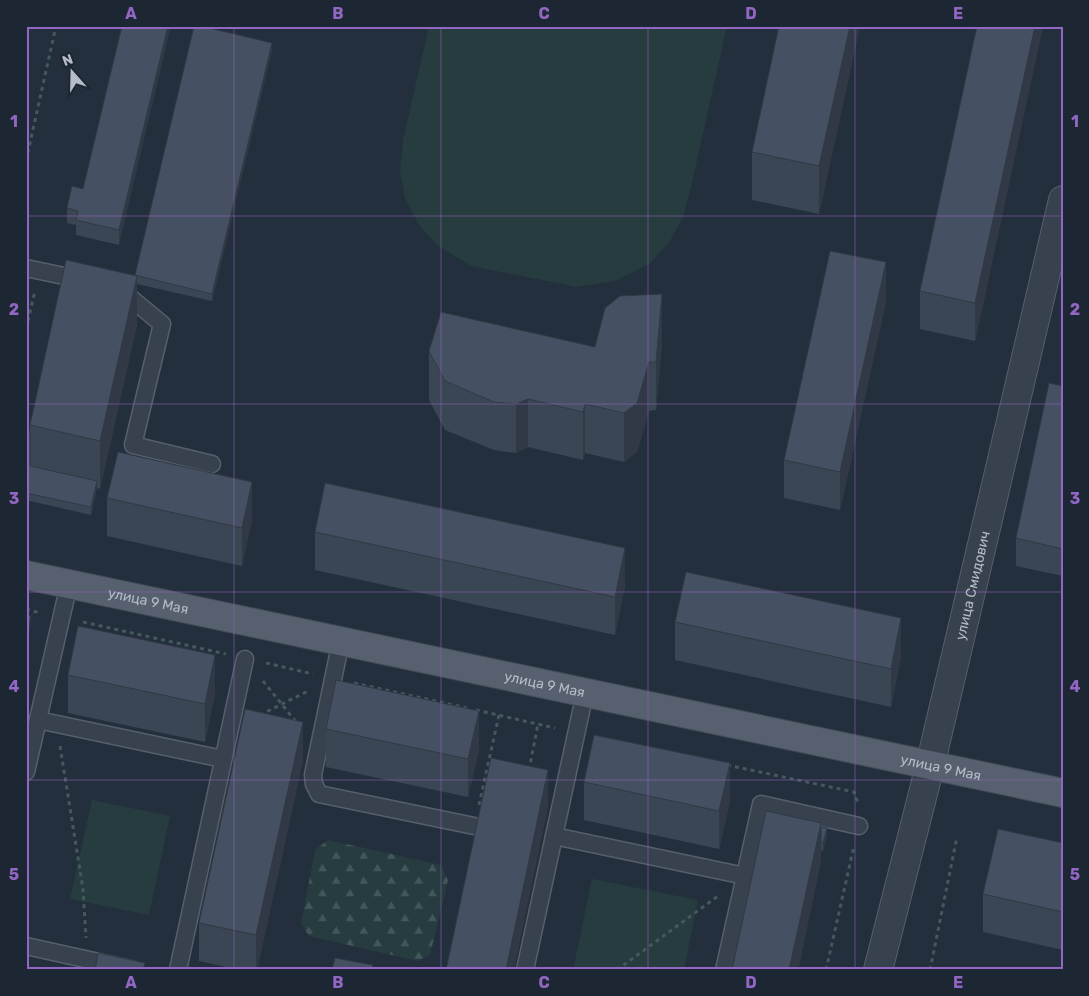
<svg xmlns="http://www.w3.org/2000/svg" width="1089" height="996" font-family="Rubik,sans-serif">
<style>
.forest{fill:url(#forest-firs)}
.green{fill:#263c3f}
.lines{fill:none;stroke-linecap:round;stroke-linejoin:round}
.lane-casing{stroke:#565f6c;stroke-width:19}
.street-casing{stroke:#565f6c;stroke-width:30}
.primary-casing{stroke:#414a57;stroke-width:30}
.path{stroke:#44595c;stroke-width:3;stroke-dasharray:4 4;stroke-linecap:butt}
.lane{stroke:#38414e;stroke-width:16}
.street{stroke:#38414e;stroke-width:28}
.primary{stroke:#56606e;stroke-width:28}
.wall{fill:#3b4654}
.shaded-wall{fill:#303945}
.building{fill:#455162;stroke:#303945}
.grid{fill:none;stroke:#9266c3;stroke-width:1;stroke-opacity:0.55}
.labels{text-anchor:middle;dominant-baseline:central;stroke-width:4;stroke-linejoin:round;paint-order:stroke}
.street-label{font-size:14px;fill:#b4bcc9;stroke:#1d2633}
.neatline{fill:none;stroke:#9266c3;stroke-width:2}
.grid-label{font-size:16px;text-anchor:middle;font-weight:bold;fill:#9266c3}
</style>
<defs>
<pattern id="forest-firs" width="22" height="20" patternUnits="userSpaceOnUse" patternTransform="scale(1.25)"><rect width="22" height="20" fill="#263c3f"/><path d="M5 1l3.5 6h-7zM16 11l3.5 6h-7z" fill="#435659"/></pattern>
</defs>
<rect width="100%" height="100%" fill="#242f3e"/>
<path class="forest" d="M328,840L441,865L448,880L430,955L418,961L309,936L301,924L315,850Z"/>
<g class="green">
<path d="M429,26H727L692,183L683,217L669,243L649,264L615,281L577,287L471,266L438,246L419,225L405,198L400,171L403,140Z"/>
<path d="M92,800L170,816L149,915L70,899Z"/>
<path d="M592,879L698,900L684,970H573Z"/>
</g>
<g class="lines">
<g class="lane-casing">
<g id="lane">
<path d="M26,268L83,280"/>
<path d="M121,290L162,324L133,445L212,464"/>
<path d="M341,641L313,775L314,784L319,794L474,826"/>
<path d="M38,720L223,759"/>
<path d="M26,772L69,584"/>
<path d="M554,836L745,876"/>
<path d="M26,946L135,970"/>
<path d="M178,970L245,659"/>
<path d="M525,970L585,693"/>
<path d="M724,970L761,804L859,826"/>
</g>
</g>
<g class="street-casing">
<g id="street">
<path id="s1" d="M878,970L930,766L1063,200"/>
</g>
</g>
<g class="primary-casing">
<g id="primary">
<path id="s2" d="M26,575L1063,793"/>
</g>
</g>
<g class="path">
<path d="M26,161L56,26"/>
<path d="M26,329L35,291"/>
<path d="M26,609L40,613"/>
<path d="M83,622L226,654"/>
<path d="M266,663L313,674"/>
<path d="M263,681L297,723"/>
<path d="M354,683L467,708"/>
<path d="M476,710L555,728"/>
<path d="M260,715L308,691"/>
<path d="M60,746L83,889L86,938"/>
<path d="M727,765L854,792L858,803"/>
<path d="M529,770L538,724"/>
<path d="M479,805L499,715"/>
<path d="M617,970L718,896"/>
<path d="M826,970L854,846"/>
<path d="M930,970L957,837"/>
</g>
<use href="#lane" class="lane"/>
<use href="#street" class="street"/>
<use href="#primary" class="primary"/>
</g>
<g class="wall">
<path d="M122,26L119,245L76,235V225L67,223V208L83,189Z"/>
<path d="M860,26L819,214L752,200V152Z"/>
<path d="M977,26H1043L975,341L920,329V291Z"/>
<path d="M272,50L212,301L137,284V324L100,489L97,488L91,515L26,500V431L30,432V425L135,275Z"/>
<path d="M886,301L840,510L784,498V460Z"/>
<path d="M662,343L656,410L649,411L637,452L624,462L585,453L583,460L528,447L516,453L494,450L445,430L429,400V351L595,347Z"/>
<path d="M1063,386V576L1016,566V538Z"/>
<path d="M107,498L252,520L242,566L107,536Z"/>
<path d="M315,532L625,586L615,635L315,570Z"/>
<path d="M675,622L901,657L891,707L675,660Z"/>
<path d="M68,675L215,693L205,742L68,713Z"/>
<path d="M326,729L479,749L468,797L326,767Z"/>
<path d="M303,760L257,970H240L199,961V923Z"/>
<path d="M584,782L730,801L719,849L584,820Z"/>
<path d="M766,811L821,823V827L827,828V836L823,851L821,850V861L798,970H732Z"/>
<path d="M1063,843V950L983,932V894Z"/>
</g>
<g class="shaded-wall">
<path d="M168,26H171L119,245V230Z"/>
<path d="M850,26H860L819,214V166Z"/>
<path d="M1035,26H1043L975,341V303Z"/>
<path d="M272,43V50L212,301V294Z"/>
<path d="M886,262V301L840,510V472Z"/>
<path d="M137,276V324L100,489V441Z"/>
<path d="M662,294V343L656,410V362Z"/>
<path d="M649,362V411L637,452L624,462V413Z"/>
<path d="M528,399V447L516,453V404Z"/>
<path d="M585,404V453L583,460V412Z"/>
<path d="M97,481V488L91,515V507Z"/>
<path d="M252,482V520L242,566V528Z"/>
<path d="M625,548V586L615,635V597Z"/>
<path d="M31,616V623L26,647V639Z"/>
<path d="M901,618V657L891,707V669Z"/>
<path d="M29,648V686L26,697V658Z"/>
<path d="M215,655V693L205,742V704Z"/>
<path d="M479,711V749L468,797V759Z"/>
<path d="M303,722V760L257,970H256V935Z"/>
<path d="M730,763V801L719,849V811Z"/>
<path d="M548,770V808L514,970H506Z"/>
<path d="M821,823V861L798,970H789Z"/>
<path d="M827,828V836L823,851V843Z"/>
</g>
<g class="building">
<path d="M122,26H168L119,230L76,220L78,211L67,208L72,186L83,189Z"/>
<path d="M194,26H201L272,43L212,294L135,275Z"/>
<path d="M779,26H850L819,166L752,152Z"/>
<path d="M977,26H1035L975,303L920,291Z"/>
<path d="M830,251L886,262L840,472L784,460Z"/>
<path d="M66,260L137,276L100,441L30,425Z"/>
<path d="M662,294L656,362H649L637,403L624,413L585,404L583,412L528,399L516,404L494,402L445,381L429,351L441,312L595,347L605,308L620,296Z"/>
<path d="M1049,383L1063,386V549L1016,538Z"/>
<path d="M26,431L30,432V466L97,481L91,507L26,493Z"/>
<path d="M118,452L252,482L242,528L107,498Z"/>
<path d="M325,483L625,548L615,597L315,532Z"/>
<path d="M686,572L901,618L891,669L675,622Z"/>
<path d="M26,615L31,616L26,639Z"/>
<path d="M78,626L215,655L205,704L68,675Z"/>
<path d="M26,648H29L26,658Z"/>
<path d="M336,680L479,711L468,759L326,729Z"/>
<path d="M245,709L303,722L256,935L199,923Z"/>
<path d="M594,735L730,763L719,811L584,782Z"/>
<path d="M491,758L548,770L506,970H446Z"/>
<path d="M766,811L821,823L789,970H732Z"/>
<path d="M821,827L827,828L823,843H821Z"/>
<path d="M998,829L1063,843V912L983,894Z"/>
<path d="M98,953L145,963L143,970H95Z"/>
<path d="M335,958L373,965L372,970H332Z"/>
</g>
<path class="grid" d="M234,26V970M441,26V970M648,26V970M855,26V970M26,216H1063M26,404H1063M26,592H1063M26,780H1063"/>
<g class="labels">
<g class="street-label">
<text stroke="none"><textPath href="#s1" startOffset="396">улица Смидович</textPath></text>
<text stroke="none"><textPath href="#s2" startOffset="125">улица 9 Мая</textPath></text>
<text stroke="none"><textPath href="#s2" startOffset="530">улица 9 Мая</textPath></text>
<text stroke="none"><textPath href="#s2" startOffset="935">улица 9 Мая</textPath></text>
</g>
</g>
<rect width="1089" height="996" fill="none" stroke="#1d2633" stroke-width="55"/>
<g transform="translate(72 72) rotate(340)" stroke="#1d2633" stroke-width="4" paint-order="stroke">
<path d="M0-4L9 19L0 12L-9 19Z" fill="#b4bcc9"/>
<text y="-8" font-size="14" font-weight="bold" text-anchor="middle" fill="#b4bcc9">N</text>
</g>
<rect x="28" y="28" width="1034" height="940" class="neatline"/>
<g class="grid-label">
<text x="131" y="19">A</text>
<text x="338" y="19">B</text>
<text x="544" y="19">C</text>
<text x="751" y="19">D</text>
<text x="958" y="19">E</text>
<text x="14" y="127">1</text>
<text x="1075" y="127">1</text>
<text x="14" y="315">2</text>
<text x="1075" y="315">2</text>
<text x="14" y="504">3</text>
<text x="1075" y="504">3</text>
<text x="14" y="692">4</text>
<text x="1075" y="692">4</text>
<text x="14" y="880">5</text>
<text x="1075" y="880">5</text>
<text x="131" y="988">A</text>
<text x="338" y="988">B</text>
<text x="544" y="988">C</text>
<text x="751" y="988">D</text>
<text x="958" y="988">E</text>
</g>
</svg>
